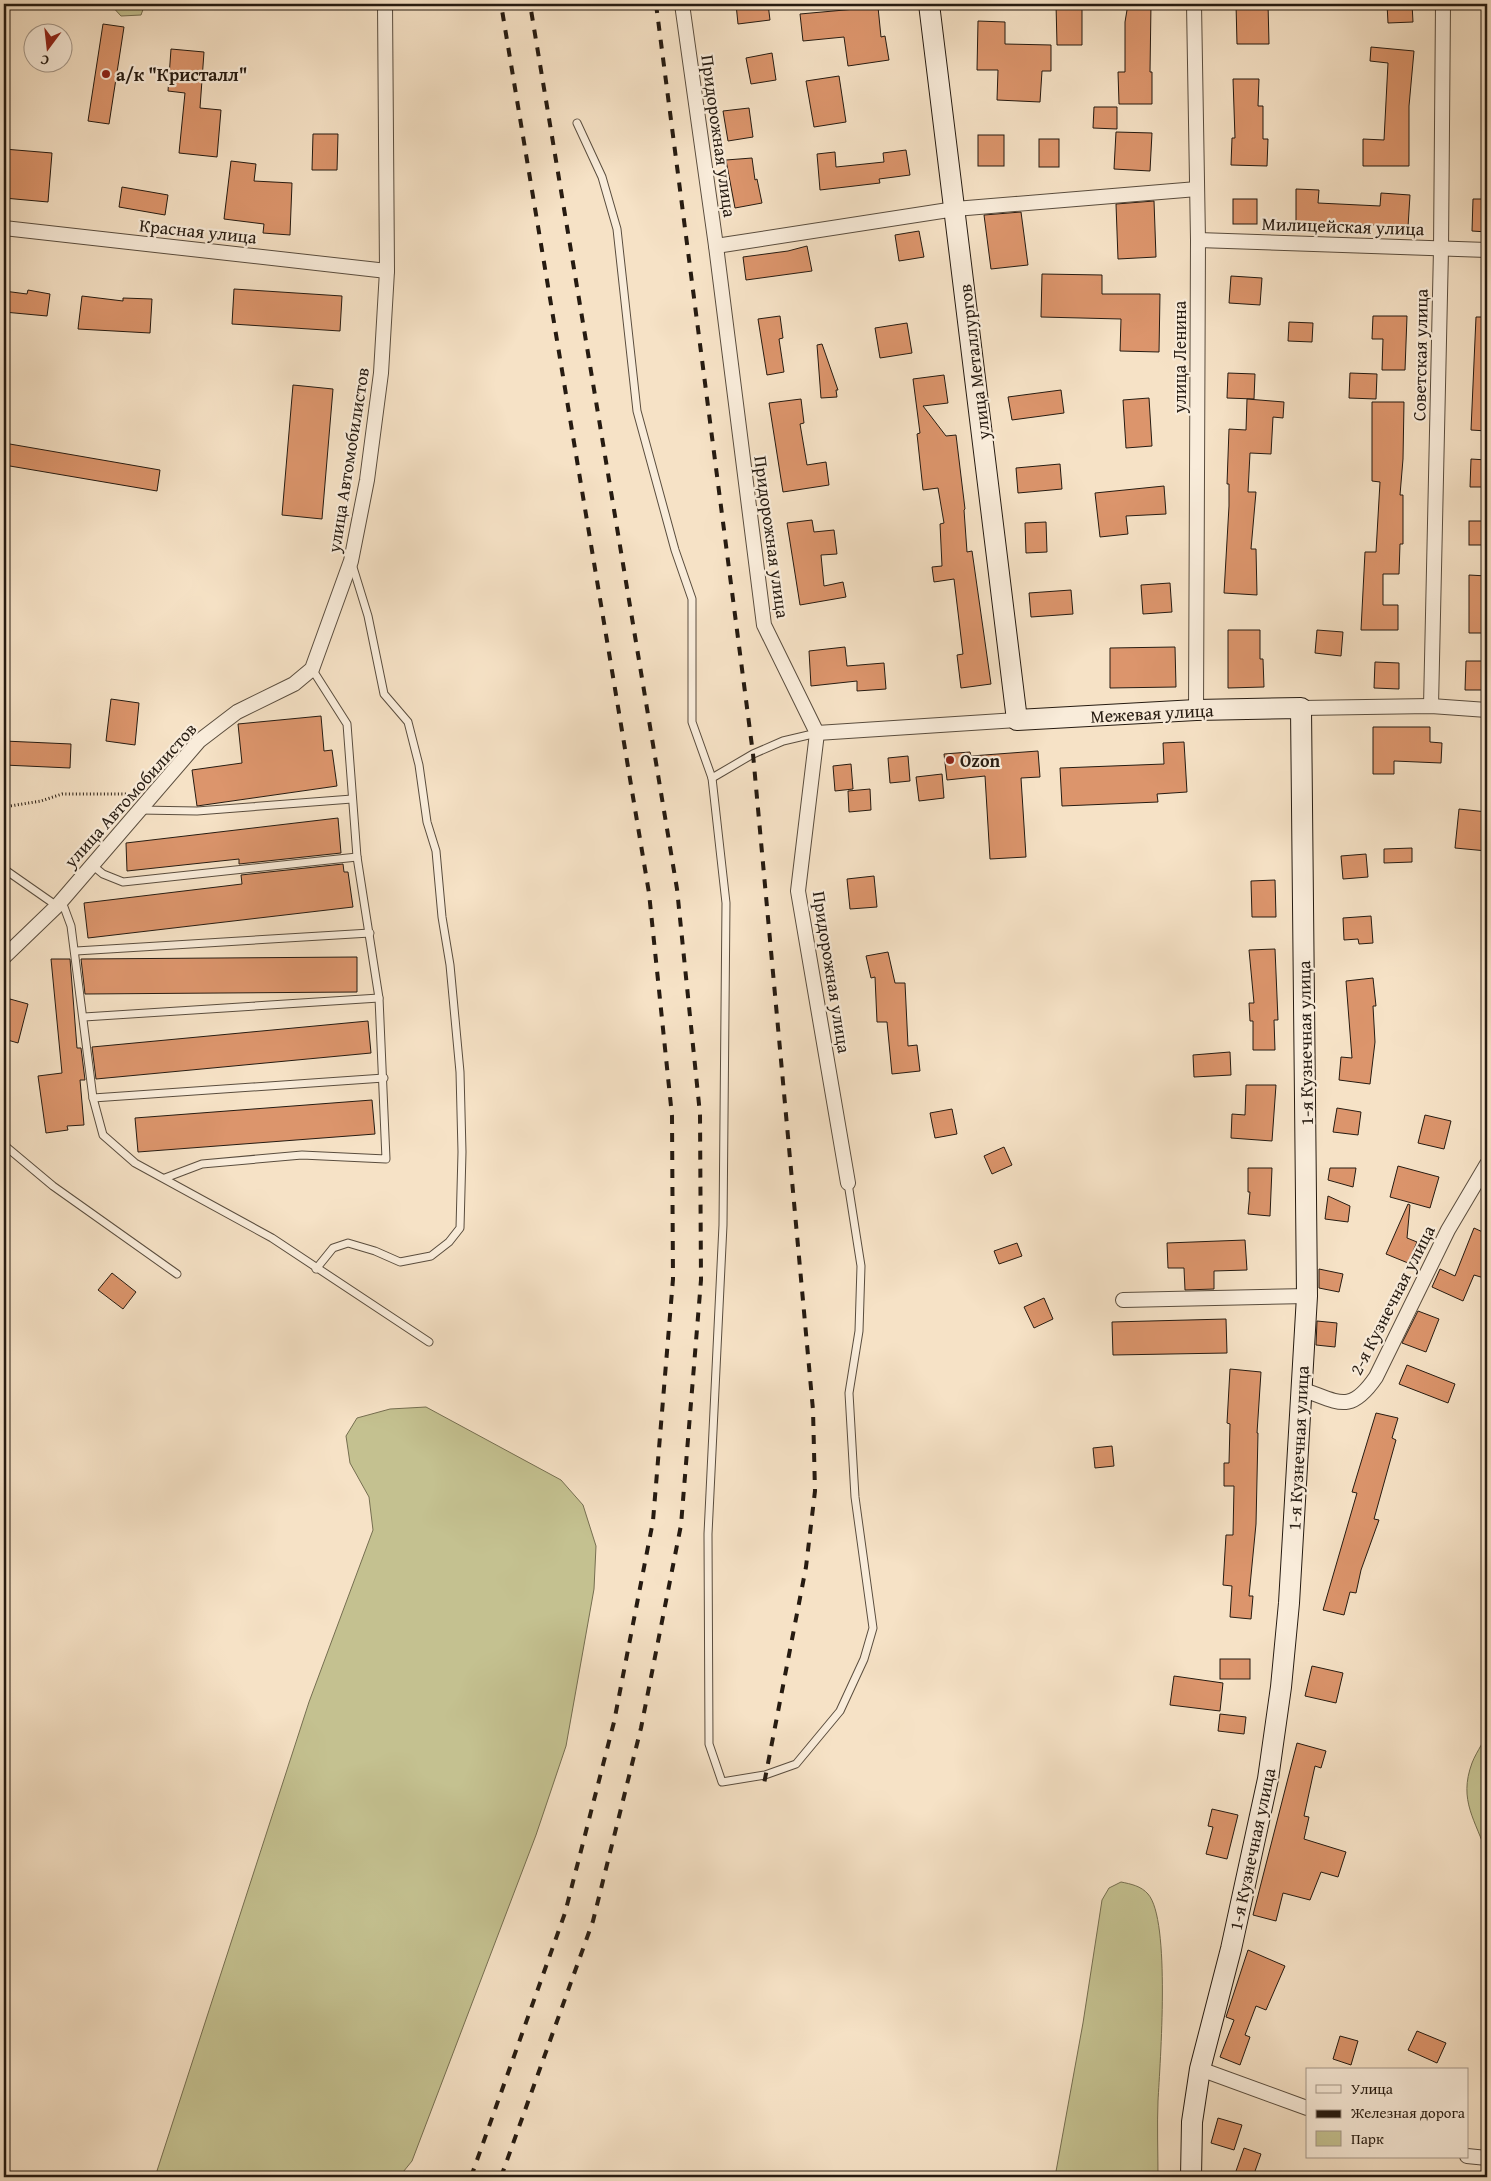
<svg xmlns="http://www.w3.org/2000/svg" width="1491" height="2181" font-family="'Gentium Book Plus',serif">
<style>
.green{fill:#c4c190;stroke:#756e50}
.building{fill:#dc956c;stroke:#261b11}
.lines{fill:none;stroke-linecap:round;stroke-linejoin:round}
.lane-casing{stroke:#5a4d3e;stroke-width:9}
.street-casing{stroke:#5a4d3e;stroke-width:16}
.secondary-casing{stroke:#261b11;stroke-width:22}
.path{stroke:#261b11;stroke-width:3;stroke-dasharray:1 2.5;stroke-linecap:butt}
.lane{stroke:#f9ecda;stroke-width:7}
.street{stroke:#f9ecda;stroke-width:14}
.secondary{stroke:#f9ecda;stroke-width:20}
.rail{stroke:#261b11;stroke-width:4;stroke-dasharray:9 9;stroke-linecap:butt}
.poi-dot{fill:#8f2418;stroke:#f9ecda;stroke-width:2}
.labels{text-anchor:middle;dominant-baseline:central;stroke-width:4.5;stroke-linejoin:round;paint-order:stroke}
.poi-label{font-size:18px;font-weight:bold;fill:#261b11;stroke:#f9ecda;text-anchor:start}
.street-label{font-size:18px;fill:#261b11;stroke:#f9ecda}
</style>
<rect width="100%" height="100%" fill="#f6e2c6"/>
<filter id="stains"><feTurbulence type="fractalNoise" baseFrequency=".004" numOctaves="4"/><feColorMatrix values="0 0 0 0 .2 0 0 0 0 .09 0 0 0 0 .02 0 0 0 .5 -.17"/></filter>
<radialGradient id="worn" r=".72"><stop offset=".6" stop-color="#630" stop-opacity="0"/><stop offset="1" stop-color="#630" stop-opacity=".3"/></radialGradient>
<g class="green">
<path d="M110,4H145L141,15L121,16Z"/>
<path d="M426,1407L561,1480L583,1505L596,1546L594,1589L566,1746L536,1835L412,2161L399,2177H155L309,1702L373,1530L369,1497L350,1463L346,1436L357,1418L390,1409Z"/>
<path d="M1487,1727V1855C1476,1820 1458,1801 1472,1763C1477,1750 1486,1741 1487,1727Z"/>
<path d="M1121,1882C1131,1884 1141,1886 1148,1894C1171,1920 1160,2063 1158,2101C1157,2126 1158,2152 1158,2177H1055L1083,2023L1102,1900L1109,1888Z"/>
</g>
<g class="building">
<path d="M736,4H768L770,20L738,24Z"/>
<path d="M1056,4H1082V45H1057Z"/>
<path d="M1128,4H1151L1150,72H1152V104H1119L1118,72H1125V22Z"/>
<path d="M1236,4H1268L1269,44H1237Z"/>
<path d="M1387,4H1412L1413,22L1388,23Z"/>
<path d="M878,7L881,37L885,36L889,60L848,66L844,37L803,41L800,14Z"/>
<path d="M978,21L1005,22V44L1051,45V71H1042L1040,102L997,100L998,70H977Z"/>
<path d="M103,24L124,27L109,124L88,121Z"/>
<path d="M1371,47L1414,51L1409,106V166H1363V139L1384,140L1388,63L1370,61Z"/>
<path d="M171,49L204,52L200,108L221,110L217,157L179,153L185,93L168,91Z"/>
<path d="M772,53L776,80L751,84L746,58Z"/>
<path d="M839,76L846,122L814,127L806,81Z"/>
<path d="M1233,79H1259L1258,106H1263V139H1268L1267,166L1231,165L1232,138H1235Z"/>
<path d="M1094,107H1117V129L1093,128Z"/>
<path d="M749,108L753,137L728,141L723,111Z"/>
<path d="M1116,132L1152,133L1150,171L1114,169Z"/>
<path d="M313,134H338L337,170H312Z"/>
<rect x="978" y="135" width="26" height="31"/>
<rect x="1039" y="139" width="20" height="28"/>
<path d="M4,149L52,153L48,202L4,198Z"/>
<path d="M906,150L910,175L879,179L880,183L820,190L817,154L835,152L836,167L884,162L883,153Z"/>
<path d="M752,158L755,180L757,179L762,203L735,208L726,160Z"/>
<path d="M231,161L256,164L254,181L292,183L290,235L263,233L264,224L224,219Z"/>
<path d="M122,187L168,195L165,215L119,207Z"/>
<path d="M1296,189L1319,190L1318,203L1380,206L1381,193L1410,195L1408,227L1354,224L1296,225Z"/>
<rect x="1233" y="199" width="24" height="25"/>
<path d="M1473,199H1487V232L1472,231Z"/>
<path d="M1154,201L1156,257L1118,259L1116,204Z"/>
<path d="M1021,212L1028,265L991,269L984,215Z"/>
<path d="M919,231L924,257L899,261L895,235Z"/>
<path d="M807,246L812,271L746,280L743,257L788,251Z"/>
<path d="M1042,274L1102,275V294H1160L1159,352L1120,351L1121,319L1041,317Z"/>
<path d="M1231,276L1262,278L1260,305L1229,303Z"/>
<path d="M234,289L342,296L340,331L232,324Z"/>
<path d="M28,290L50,294L47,316L4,312V291L27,294Z"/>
<path d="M82,296L123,301V298L152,299L150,333L78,329Z"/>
<path d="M780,316L783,338L779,339L784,372L767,375L758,319Z"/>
<path d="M1373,316H1407L1405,370H1382L1383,339H1372Z"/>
<path d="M1476,317H1487V431L1471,430Z"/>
<path d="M1289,322L1313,323L1312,342L1288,341Z"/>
<path d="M907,323L912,353L880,358L875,328Z"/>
<path d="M822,344L838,390H836L837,397L821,398L817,345Z"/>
<path d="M1228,373L1255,374L1254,399L1227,398Z"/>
<path d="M1350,373L1377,374L1376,399L1349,398Z"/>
<path d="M944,375L948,403L923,406L946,436L956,435L965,509L964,510L967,552L972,551L991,684L961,688L957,655L963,654L954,579L934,582L932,567L942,566L940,524L944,523L938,488L923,490L917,434L920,433L913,379Z"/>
<path d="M293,385L333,389L322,519L282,515Z"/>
<path d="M1061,390L1064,413L1012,420L1008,397Z"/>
<path d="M1149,398L1152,446L1126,448L1123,400Z"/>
<path d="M801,399L804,423L800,424L807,465L826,462L829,485L783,492L769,403Z"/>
<path d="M1247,399L1284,402L1283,418L1273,417L1271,454L1250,453L1248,492H1256L1251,549H1256L1257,595L1224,593L1229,506V484H1227L1229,429L1246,430Z"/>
<path d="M1372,402H1404L1403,459L1400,495H1403V544H1400L1399,574H1383V605H1398V630H1361L1365,552H1376L1380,482L1372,481Z"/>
<path d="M4,443L160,470L157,491L4,465Z"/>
<path d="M1471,459L1487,460V487H1470Z"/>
<path d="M1060,464L1062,489L1018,493L1016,468Z"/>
<path d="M1164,486L1166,514L1126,516L1128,534L1100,537L1095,493Z"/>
<path d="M812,520L814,532L834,530L837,554L821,555L824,586L843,582L846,597L800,605L787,523Z"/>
<rect x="1469" y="521" width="18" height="24"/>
<path d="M1046,522L1047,552L1026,553L1025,523Z"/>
<path d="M1469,575L1487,576V633H1469Z"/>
<path d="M1170,583L1172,612L1143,614L1141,585Z"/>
<path d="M1071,590L1073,614L1031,617L1029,593Z"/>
<path d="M1228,630H1260V659H1263L1264,687L1228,688Z"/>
<path d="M1317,630L1343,632L1341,656L1315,653Z"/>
<path d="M845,647L847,666L884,663L886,689L857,691V681L811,686L809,651Z"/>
<path d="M1175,647L1176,687L1110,688V648Z"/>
<path d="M1466,661H1487V690H1465Z"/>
<path d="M1375,662L1399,663V689L1374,688Z"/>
<path d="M111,699L139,703L135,745L106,741Z"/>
<path d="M321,716L324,751L332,750L337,786L197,806L192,770L242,763L238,724Z"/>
<path d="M1373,727H1430V742L1442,743L1441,763L1394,761V774H1373Z"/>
<path d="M4,741L71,744L70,768L4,765Z"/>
<path d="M1184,742L1187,792L1157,794L1158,802L1062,806L1060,768L1164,764L1163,743Z"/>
<path d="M1038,751L1040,777L1021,778L1026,857L990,859L985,776L947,780L944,754L970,752L971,756Z"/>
<path d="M908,756L910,781L890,783L888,758Z"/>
<path d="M851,764L853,789L835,791L833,766Z"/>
<path d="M942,774L944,798L919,801L916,777Z"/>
<path d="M870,789L871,810L849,812L848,791Z"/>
<path d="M1459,809L1487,812V851L1455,848Z"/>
<path d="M338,818L341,853L239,864V859L127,871L126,843Z"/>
<path d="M1412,848V862L1384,863V849Z"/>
<path d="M1366,854L1368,877L1343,879L1341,856Z"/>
<path d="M343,864L344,872H348L353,907L88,938L84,903L242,884L241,875Z"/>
<path d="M874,876L877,907L850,909L847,879Z"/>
<path d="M1275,880L1276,917H1252L1251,881Z"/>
<path d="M1371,916L1373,943L1359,944L1358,939L1344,940L1343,918Z"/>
<path d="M1275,949L1278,1020H1274L1275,1050H1253V1021H1250L1249,1003H1254L1249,950Z"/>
<path d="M888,952L895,983H905L908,1046L917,1045L920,1071L892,1074L887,1022H877L875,977L871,978L866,956Z"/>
<path d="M357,957V992L85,994L81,959Z"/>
<path d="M51,959H70L77,1048H81L85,1080H80L84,1125L67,1126L68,1130L46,1133L38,1076L62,1073Z"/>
<path d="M1373,978L1376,1006H1373L1375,1042L1370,1084L1339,1080L1341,1057L1352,1058L1346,981Z"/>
<path d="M10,999L28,1004L18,1043L4,1039V1022Z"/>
<path d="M368,1021L371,1053L96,1079L92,1047Z"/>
<path d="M1230,1052L1231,1075L1194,1077L1193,1055Z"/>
<path d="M1246,1085H1276L1272,1141L1231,1138L1232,1114L1245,1115Z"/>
<path d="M372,1100L375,1134L138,1152L135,1118Z"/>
<path d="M1337,1108L1361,1112L1358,1135L1333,1132Z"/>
<path d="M952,1109L957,1134L935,1138L930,1113Z"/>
<path d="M1425,1115L1451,1121L1444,1149L1418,1143Z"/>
<path d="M1004,1147L1012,1165L992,1174L984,1156Z"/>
<path d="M1398,1166L1439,1177L1430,1208L1390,1197Z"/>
<path d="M1248,1168H1272L1270,1216L1248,1214L1250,1192H1248Z"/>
<path d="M1330,1168H1356L1353,1187L1328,1180Z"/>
<path d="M1328,1196L1350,1206L1348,1222L1325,1219Z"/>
<path d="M1408,1204L1410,1205L1407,1238L1417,1242L1408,1263L1386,1254Z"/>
<path d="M1474,1228L1487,1234V1270L1484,1278L1474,1275L1463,1301L1432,1287L1440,1269L1455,1276Z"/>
<path d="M1245,1240L1247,1270L1214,1271V1289L1185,1290L1184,1268H1168L1167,1243Z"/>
<path d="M1017,1243L1022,1256L999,1264L994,1251Z"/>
<path d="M1319,1269L1343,1274L1339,1292L1319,1288Z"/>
<path d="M112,1273L136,1292L123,1309L98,1290Z"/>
<path d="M1044,1298L1053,1319L1034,1328L1024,1307Z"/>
<path d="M1418,1311L1439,1319L1426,1352L1402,1343Z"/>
<path d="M1226,1319L1227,1353L1113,1355L1112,1322Z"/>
<path d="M1317,1321L1337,1323L1335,1347L1316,1345Z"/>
<path d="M1407,1365L1455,1384L1448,1403L1399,1384Z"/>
<path d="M1230,1369L1261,1372L1257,1433H1258L1256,1524L1249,1596H1253L1251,1619L1230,1617L1232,1586L1223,1585L1226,1535H1233L1234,1486H1224V1463H1229L1230,1424L1227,1423Z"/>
<path d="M1376,1413L1398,1418L1392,1438L1396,1440L1374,1519L1379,1520L1361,1570L1356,1593L1350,1592L1344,1615L1323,1610L1357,1493L1352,1492Z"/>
<path d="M1112,1446L1114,1466L1095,1468L1093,1448Z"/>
<rect x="1220" y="1659" width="30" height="20"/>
<path d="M1312,1666L1343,1673L1336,1703L1305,1696Z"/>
<path d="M1174,1676L1223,1683L1220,1711L1170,1705Z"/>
<path d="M1220,1714L1246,1717L1244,1734L1218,1731Z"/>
<path d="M1297,1743L1326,1751L1321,1768L1315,1766L1304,1816L1309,1817L1304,1839L1346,1852L1338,1877L1321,1872L1310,1900L1283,1893L1276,1921L1253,1915Z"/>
<path d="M1212,1809L1238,1815L1227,1859L1206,1854L1213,1827L1208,1826Z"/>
<path d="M1248,1950L1285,1966L1266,2010L1256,2006L1245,2035L1250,2037L1240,2065L1220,2057L1234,2020L1226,2017Z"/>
<path d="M1417,2031L1446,2043L1437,2063L1408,2050Z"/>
<path d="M1340,2036L1358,2041L1351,2065L1333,2059Z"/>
<path d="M1218,2118L1242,2125L1234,2150L1211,2143Z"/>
<path d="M1244,2148L1261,2154L1253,2177L1235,2174Z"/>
</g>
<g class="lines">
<g class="lane-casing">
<g id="lane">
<path d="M577,123L602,177L617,229L637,411L675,550L692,599V722L712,778L726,903L723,1225L708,1534L709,1744L722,1782L765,1775L796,1764L840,1711L864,1659L873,1628L855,1497L849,1393L859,1331L861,1266L848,1183"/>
<path d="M712,778L753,754L783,741L817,733"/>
<path d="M140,810L197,811L352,799"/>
<path d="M92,865L103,874L123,882L357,857"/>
<path d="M4,869L57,906L64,907L71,926L93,1098L103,1135L135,1163L272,1238L429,1342"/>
<path d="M76,951L370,933"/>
<path d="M84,1017L379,998"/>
<path d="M93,1098L384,1078"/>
<path d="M4,1145L53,1186L177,1274"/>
<path d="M165,1178L202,1164L302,1155L386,1159L379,998L357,857L347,724L312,669"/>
<path d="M316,1269L333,1248L348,1243L375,1251L400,1262L431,1256L449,1242L460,1228L462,1152L460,1072L450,965L442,917L436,851L427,822L419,765L408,722L384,694L368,616L352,564"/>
</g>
</g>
<g class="street-casing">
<g id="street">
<path d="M682,4L716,246L764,625L817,733L798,891L848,1183"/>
<path d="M1194,4L1198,240L1196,710"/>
<path d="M4,228L387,271"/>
<path d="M1198,240L1487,250"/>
<path d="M716,246L955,209L1197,189"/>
<path d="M1431,706L1441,249L1443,4"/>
<path d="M1301,708L1431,706L1487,710"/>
<path d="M817,733L1017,720"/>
<path d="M4,957L57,906L199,741L237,712L294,684L312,669L351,561L367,480L381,373L387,271L385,4"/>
<path d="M1123,1300L1307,1296"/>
<path d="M1301,1389C1339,1402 1350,1415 1376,1377L1448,1230L1487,1164"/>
<path d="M1200,2069L1307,2108"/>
<path d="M1467,2156L1487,2158"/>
</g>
</g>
<g class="secondary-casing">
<path id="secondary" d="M929,4L1017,720L1196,710L1301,708L1307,1296L1289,1603L1281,1687L1268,1779L1231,1949L1200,2069L1192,2122L1191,2177"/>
</g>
<path class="path" d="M4,807L41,801L62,794H132"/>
<use href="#lane" class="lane"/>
<use href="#street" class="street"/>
<use href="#secondary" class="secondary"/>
<g class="rail">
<path d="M656,4L753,754L813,1410L815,1491L806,1567L764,1784"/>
<path d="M471,2177L565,1913L614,1722L653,1521L673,1279L672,1116L649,893L501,4"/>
<path d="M501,2177L593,1921L641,1728L681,1525L701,1280L700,1114L677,889L530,4"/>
</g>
</g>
<g class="poi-dot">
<circle cx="106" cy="74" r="5"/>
<circle cx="950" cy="760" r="5"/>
</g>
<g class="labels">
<g class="poi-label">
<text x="116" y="74">а/к "Кристалл"</text>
<text x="960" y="760">Ozon</text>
</g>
<g class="street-label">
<text transform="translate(719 136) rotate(82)">Придорожная улица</text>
<text transform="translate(1343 226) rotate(2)">Милицейская улица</text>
<text transform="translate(198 231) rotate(6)">Красная улица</text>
<text transform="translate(1420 355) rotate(-89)">Советская улица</text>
<text transform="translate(1179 357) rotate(-90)">улица Ленина</text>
<text transform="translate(974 362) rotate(-97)">улица Металлургов</text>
<text transform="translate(348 460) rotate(-81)">улица Автомобилистов</text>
<text transform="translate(772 537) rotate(82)">Придорожная улица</text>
<text transform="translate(1152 713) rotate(-3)">Межевая улица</text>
<text transform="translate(130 795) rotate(-48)">улица Автомобилистов</text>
<text transform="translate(832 972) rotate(81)">Придорожная улица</text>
<text transform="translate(1305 1043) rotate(-91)">1-я Кузнечная улица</text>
<text transform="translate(1392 1300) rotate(-63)">2-я Кузнечная улица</text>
<text transform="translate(1298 1448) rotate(-87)">1-я Кузнечная улица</text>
<text transform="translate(1252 1849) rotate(-78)">1-я Кузнечная улица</text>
</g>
</g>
<rect width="1491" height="2181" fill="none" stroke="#f6e2c6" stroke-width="20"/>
<rect x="5" y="5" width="1481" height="2171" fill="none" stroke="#261b11" stroke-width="2.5"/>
<rect x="10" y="10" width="1471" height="2161" fill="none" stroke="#261b11"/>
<rect x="1306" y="2068" width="162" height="90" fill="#f9ecda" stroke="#a5988a"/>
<rect x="1316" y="2085" width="25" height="8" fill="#f9ecda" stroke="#a5988a"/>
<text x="1351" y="2094" font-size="15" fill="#261b11">Улица</text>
<rect x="1316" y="2110" width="25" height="8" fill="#261b11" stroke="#a5988a"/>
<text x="1351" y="2118" font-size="15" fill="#261b11">Железная дорога</text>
<rect x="1316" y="2131" width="25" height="15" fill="#c4c190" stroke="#a5988a"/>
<text x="1351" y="2144" font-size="15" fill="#261b11">Парк</text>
<g transform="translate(48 48) rotate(195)"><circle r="24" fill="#f9ecda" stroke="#a5988a"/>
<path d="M0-4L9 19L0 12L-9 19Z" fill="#8f2418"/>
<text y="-8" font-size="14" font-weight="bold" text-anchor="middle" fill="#261b11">С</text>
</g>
<rect width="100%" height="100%" filter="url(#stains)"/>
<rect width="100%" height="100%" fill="url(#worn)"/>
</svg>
